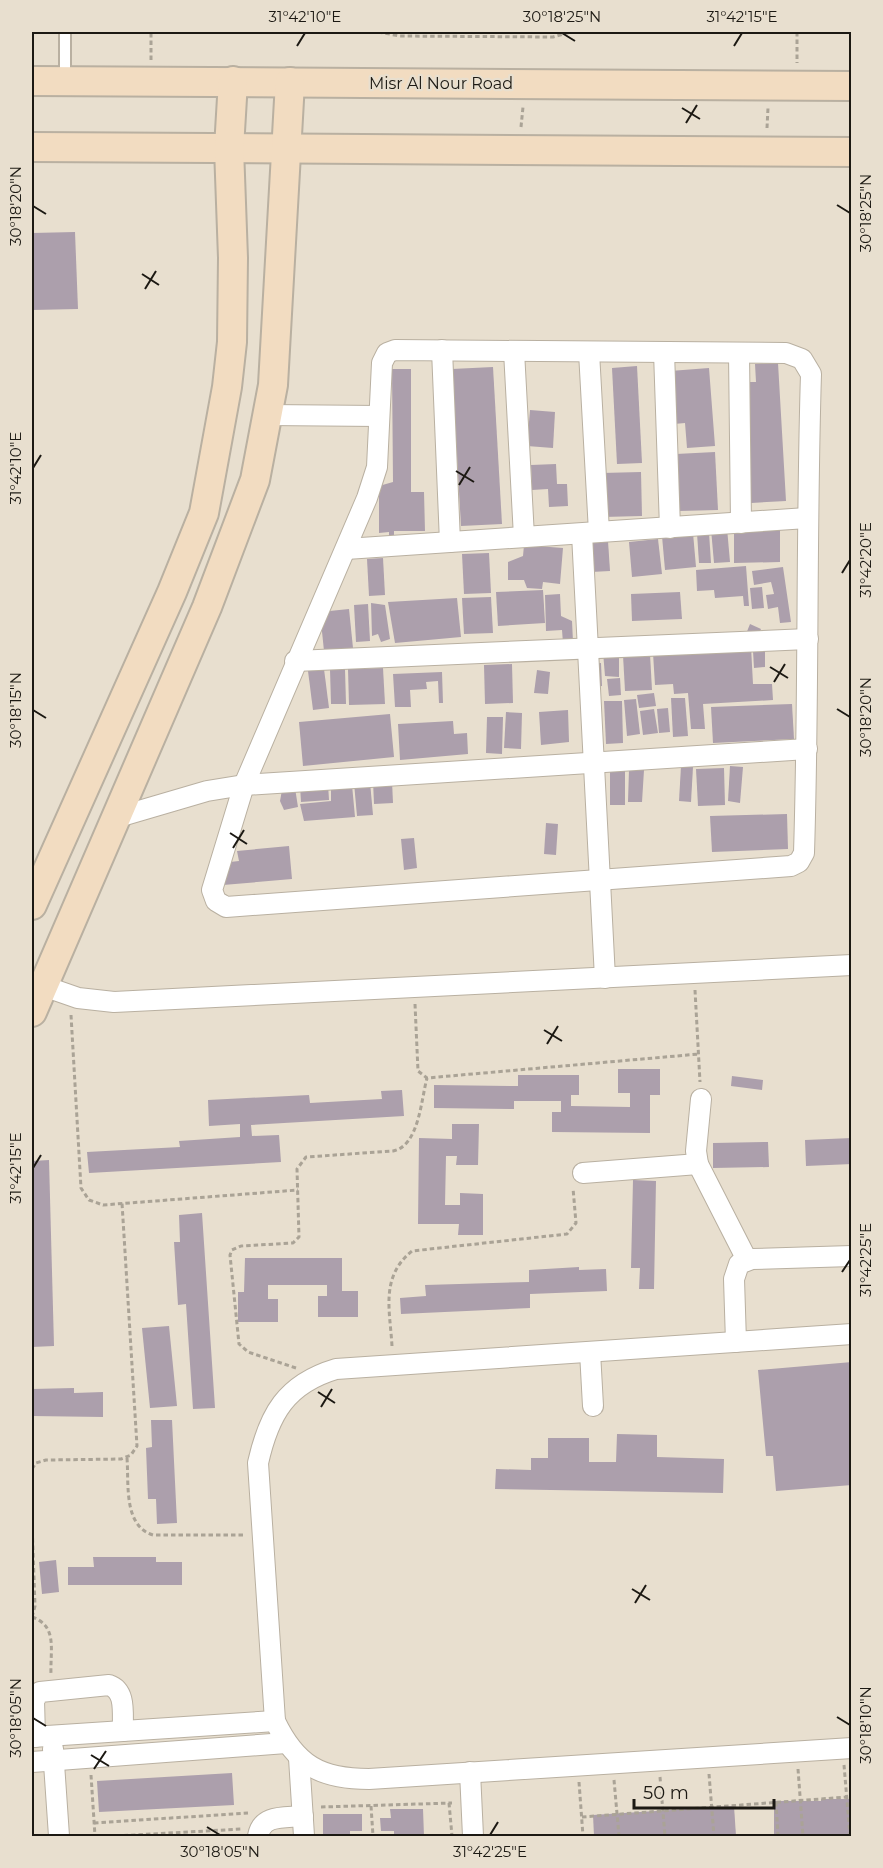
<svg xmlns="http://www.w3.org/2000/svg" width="883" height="1868" font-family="Montserrat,sans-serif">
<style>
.building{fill:#ac9fac}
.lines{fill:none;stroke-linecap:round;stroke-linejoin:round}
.lane-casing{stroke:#b9b0a1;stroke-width:14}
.street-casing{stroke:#b9b0a1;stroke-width:22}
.secondary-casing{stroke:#b9b0a1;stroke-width:32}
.path{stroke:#aaa396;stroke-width:3;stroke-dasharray:4.5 3;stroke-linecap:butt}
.lane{stroke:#fff;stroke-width:10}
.street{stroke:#fff;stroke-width:20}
.secondary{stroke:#f2dcc1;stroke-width:28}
.ticks{fill:none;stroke:#1c1913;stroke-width:2}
.labels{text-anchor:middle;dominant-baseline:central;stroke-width:4.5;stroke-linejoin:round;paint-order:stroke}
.street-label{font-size:16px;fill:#1c1913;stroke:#e8dfcf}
.neatline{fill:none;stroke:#1c1913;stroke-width:2}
.ticks-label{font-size:15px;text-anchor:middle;fill:#1c1913}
</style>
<rect width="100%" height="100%" fill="#e8dfcf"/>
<g class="building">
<path d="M75,232L78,309L32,310V233Z"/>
<path d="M778,363L786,501L751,503L744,382H756L755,364Z"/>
<path d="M637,366L642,463L617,464L612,368Z"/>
<path d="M493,367L502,524L461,526L452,369Z"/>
<path d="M709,368L715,446L687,448L685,423L674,424L670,371Z"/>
<path d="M392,369H411V492H424L425,531H394V539L389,540V532L379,533V486L393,482Z"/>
<path d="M530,410L555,412L553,448L527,446Z"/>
<path d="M715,452L718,510L679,511L676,454Z"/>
<path d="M556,464L557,484H567L568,506L549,507L548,489L532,490L531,465Z"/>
<path d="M641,472L642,516L603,517L602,473Z"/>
<path d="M780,526V562L734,563V529Z"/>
<path d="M727,528L730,562L714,563L711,529Z"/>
<path d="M709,532L711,563H699L697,533Z"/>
<path d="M693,533L696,567L665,570L662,536Z"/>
<path d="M658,539L662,574L632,577L629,542Z"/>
<path d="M608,541L610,571L591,572L589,542Z"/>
<path d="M524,545L563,548L560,584L543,582L542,589L527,588L524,580H508V562L523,556Z"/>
<path d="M489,553L491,593L464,594L462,554Z"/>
<path d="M383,558L385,595L369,596L367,559Z"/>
<path d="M746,566L749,606H744L743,596L715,598L714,590L697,591L696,570Z"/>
<path d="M783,567L791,622L780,623L778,607L768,609L766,595L774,594L771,582L754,585L752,571Z"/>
<path d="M762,587L764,608L752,609L750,588Z"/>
<path d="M543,590L545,623L498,626L496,592Z"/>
<path d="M680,592L682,619L632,621L631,594Z"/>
<path d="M560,594L561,616L572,621L573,642L563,643L562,630L546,631L545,595Z"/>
<path d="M491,597L493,633L464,634L462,598Z"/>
<path d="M457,598L461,637L395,643L388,602Z"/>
<path d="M371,603L385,605L390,639L381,642L378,634L372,636Z"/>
<path d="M368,604L370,641L356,642L354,605Z"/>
<path d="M349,609L353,648L324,651L320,612Z"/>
<path d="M750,624L761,629L756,639L746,634Z"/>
<path d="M751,647L753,684H772L773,700L703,704L705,729H691L688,693L674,694L673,684L655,685L653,653Z"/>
<path d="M765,650V667L754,668L753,651Z"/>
<path d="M603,652H619V677L605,676Z"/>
<path d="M650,654L652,690L625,691L623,655Z"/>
<path d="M601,663L602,686L592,687L591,664Z"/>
<path d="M512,664L513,703L485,704L484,665Z"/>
<path d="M383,668L385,704L349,705L348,669Z"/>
<path d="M324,669L329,708L313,710L308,671Z"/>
<path d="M330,669H345L346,704H331Z"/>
<path d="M537,670L550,672L548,694L534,693Z"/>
<path d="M442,672L443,703H439L438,681L426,682L427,689L410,690L411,707H395L393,674Z"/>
<path d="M620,678L621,695L609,696L607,679Z"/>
<path d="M654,693L656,706L639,708L637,695Z"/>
<path d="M671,698H685L688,736L673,737Z"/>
<path d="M636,699L640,734L627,736L624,700Z"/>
<path d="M604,701H622L623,743L606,744Z"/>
<path d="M792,704L794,739L713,743L711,707Z"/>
<path d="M668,708L670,732L659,733L657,709Z"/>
<path d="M654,709L658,733L643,735L640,711Z"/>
<path d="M568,710L569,742L541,745L539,712Z"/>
<path d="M506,712L522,713L521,749L504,748Z"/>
<path d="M390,714L394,757L303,766L299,722Z"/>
<path d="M487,717H503L502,754L486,753Z"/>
<path d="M453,721L454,734L467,733L468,754L400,760L398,724Z"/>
<path d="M681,766L693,767L691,802L679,801Z"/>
<path d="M730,766L743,767L740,803L728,801Z"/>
<rect x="610" y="768" width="15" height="37"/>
<path d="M724,768L725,805L698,806L696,769Z"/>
<path d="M629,769L644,770L642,802H628Z"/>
<path d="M373,781H392L393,803L374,804Z"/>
<path d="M370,782L373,815L357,816L354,783Z"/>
<path d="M331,783L352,785L355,817L304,821L300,804L331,801Z"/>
<path d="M328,784L329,800L301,802L300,786Z"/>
<path d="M295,788L298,807L284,810L280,801L282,790Z"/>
<path d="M787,814L788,849L712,852L710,816Z"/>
<path d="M546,823L558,824L556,855L544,854Z"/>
<path d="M414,838L417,868L404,870L401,839Z"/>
<path d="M289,846L292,879L223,885L221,863L239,861L237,851Z"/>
<path d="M618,1069H660V1095H650V1133L552,1132V1112H561V1101H514V1109L434,1108V1085L518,1086V1075H579V1095H571V1106L630,1107V1093H618Z"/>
<path d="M732,1076L763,1080L762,1090L731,1086Z"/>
<path d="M402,1090L404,1116L251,1125L252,1136L279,1135L281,1162L89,1173L87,1152L180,1147L179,1141L240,1137V1124L209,1126L208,1100L309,1095L310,1103L382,1099L381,1091Z"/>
<path d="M452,1124H479L478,1165H456L457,1156H446L445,1205H460V1193L483,1194V1235H458L459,1224H418L419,1138L452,1139Z"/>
<path d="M852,1138V1164L806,1166L805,1140Z"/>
<path d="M768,1142L769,1167L713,1168V1143Z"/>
<path d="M49,1160L54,1346L32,1347V1161Z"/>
<path d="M633,1180L656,1181L654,1289H639L640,1268H631Z"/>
<path d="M202,1213L215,1408L193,1409L186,1304L178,1305L174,1242H180L179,1215Z"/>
<path d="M245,1258H342V1291H358V1317H318V1296H327V1285H268V1299H278V1322H238V1292H244Z"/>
<path d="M579,1267V1270L606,1269L607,1291L530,1294V1308L401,1314L400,1298L426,1296L425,1285L529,1282V1270Z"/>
<path d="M169,1326L177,1406L150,1408L142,1328Z"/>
<path d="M852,1362V1485L776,1491L773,1456H766L758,1370Z"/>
<path d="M74,1388V1393L103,1392V1417L32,1416V1389Z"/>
<path d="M151,1420H172L177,1523L157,1524L156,1499H148L146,1448L152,1447Z"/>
<path d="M617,1434L657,1435V1457L724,1459L723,1493L495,1489L496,1469L531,1470V1458H548V1438H589V1462H616Z"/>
<path d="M93,1557H156V1562H182V1585H68V1567H94Z"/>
<path d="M56,1560L59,1592L42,1594L39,1562Z"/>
<path d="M232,1773L234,1805L99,1812L97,1781Z"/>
<path d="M821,1799H852V1835H774V1801H821Z"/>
<path d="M734,1806L736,1836H594L593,1815Z"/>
<path d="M390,1809H423L424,1836H394V1831H381L380,1818H391Z"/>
<path d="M323,1814H362V1831H350V1836H323Z"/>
</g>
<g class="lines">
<g class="lane-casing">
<path id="lane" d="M65,81V32"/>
</g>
<g class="street-casing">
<g id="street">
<path d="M395,350L786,353L802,359L811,374C806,534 809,694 804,853L799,862L791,866L226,907L216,901L212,890L244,785L367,498L377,467L382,363L387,353Z"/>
<path d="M442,350L450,542"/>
<path d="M514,351L524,537"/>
<path d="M589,352L599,532"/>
<path d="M664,352L670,528"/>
<path d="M739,353L741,523"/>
<path d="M267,415L379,416"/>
<path d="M582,534L605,978"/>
<path d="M346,549L807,518"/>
<path d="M295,661L808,639"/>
<path d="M115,818L207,791L244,785L807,749"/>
<path d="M32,982L78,998L114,1002L852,965"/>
<path d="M701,1099L696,1151L698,1164L747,1260"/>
<path d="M583,1173L698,1164"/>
<path d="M852,1334L336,1369C286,1384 269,1414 258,1463L275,1721C296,1765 320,1779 369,1779L852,1748"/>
<path d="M736,1342L734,1279L739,1264L752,1259L852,1256"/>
<path d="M590,1352L593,1406"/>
<path d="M32,1737L275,1721"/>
<path d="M35,1737L34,1700L40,1692L109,1685C127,1691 122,1715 123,1731"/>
<path d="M53,1749L59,1836"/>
<path d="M299,1758L304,1836"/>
<path d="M32,1762L286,1743"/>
<path d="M470,1772L473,1836"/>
<path d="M258,1836C262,1814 284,1818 303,1816"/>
</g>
</g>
<g class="secondary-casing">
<g id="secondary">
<path d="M32,81L852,86"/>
<path d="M32,147L852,152"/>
<path d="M32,905L172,592L204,513L227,387L232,342L233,258L229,148L233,81"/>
<path d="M32,1012L207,607L255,480L273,385L290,82"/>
</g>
</g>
<g class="path">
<path d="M378,32L400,36L553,37L571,32"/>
<path d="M797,32V63"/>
<path d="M151,60V32"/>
<path d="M521,127L523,107"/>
<path d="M767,128L768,108"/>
<path d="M695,990L700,1082"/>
<path d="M415,1004L418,1071L427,1078L699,1054"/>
<path d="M71,1015L81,1188L89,1200L103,1205L298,1190"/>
<path d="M392,1346C390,1310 380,1277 412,1251L567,1234L576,1223L573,1188"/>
<path d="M296,1368L248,1352L239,1344L230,1255L232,1250L241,1246L293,1243L299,1237L297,1169L306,1157L393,1151C419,1146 421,1100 427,1078"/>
<path d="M127,1458C129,1483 123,1526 153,1535H243"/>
<path d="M32,1469L36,1463L46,1460L121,1459L131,1455L137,1446L122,1203"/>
<path d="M32,1523L35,1606L32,1617"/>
<path d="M32,1617C58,1626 50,1650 51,1674"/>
<path d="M844,1765L850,1836"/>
<path d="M798,1769L803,1836"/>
<path d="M709,1774L714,1836"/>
<path d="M91,1775L95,1836"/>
<path d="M660,1777L665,1836"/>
<path d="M614,1780L619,1836"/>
<path d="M579,1782L583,1836"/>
<path d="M776,1802L778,1836"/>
<path d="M449,1803L452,1836"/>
<path d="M371,1806L373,1836"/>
<path d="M321,1807L452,1803"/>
<path d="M582,1817L847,1797"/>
<path d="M94,1823L248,1813"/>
<path d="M116,1836L241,1829"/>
</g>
<use href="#lane" class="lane"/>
<use href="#street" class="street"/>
<use href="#secondary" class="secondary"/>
</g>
<path class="ticks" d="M562,33L575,41M297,46L305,33M734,46L742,33M682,108L700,119M686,123L697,105M837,205L850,213M33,206L46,214M142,274L159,285M145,289L156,271M33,468L41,455M456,471L474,482M459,485L470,467M842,573L850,560M770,667L788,678M774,682L785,664M837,709L850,717M33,710L46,718M230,833L247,844M233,848L244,830M544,1030L562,1041M547,1044L558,1026M33,1168L41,1155M842,1272L850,1260M318,1392L335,1403M321,1407L332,1389M632,1589L650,1600M635,1603L646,1585M837,1717L850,1725M33,1718L46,1726M91,1755L109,1766M94,1769L106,1751M207,1827L220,1835M490,1835L498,1822"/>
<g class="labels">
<g class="street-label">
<text x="441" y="83">Misr Al Nour Road</text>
</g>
</g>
<rect width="883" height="1868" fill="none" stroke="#e8dfcf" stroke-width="66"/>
<path d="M634 1799v9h140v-9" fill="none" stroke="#1c1913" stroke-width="3"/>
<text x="643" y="1799" font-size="18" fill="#1c1913" stroke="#e8dfcf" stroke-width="4.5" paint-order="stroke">50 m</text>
<rect x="33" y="33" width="817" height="1802" class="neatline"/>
<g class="ticks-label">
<text x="305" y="22">31°42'10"E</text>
<text x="562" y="22">30°18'25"N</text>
<text x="742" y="22">31°42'15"E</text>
<text transform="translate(16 206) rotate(-90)" y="5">30°18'20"N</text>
<text transform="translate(866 213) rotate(-90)" y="5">30°18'25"N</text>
<text transform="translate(16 468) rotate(-90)" y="5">31°42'10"E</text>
<text transform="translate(866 560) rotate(-90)" y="5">31°42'20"E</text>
<text transform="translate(16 710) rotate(-90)" y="5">30°18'15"N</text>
<text transform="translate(866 717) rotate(-90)" y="5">30°18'20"N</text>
<text transform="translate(16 1168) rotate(-90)" y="5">31°42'15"E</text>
<text transform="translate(866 1260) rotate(-90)" y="5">31°42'25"E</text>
<text transform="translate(16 1718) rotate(-90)" y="5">30°18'05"N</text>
<text transform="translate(866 1725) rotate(-90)" y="5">30°18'10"N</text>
<text x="220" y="1857">30°18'05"N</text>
<text x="490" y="1857">31°42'25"E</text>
</g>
</svg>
